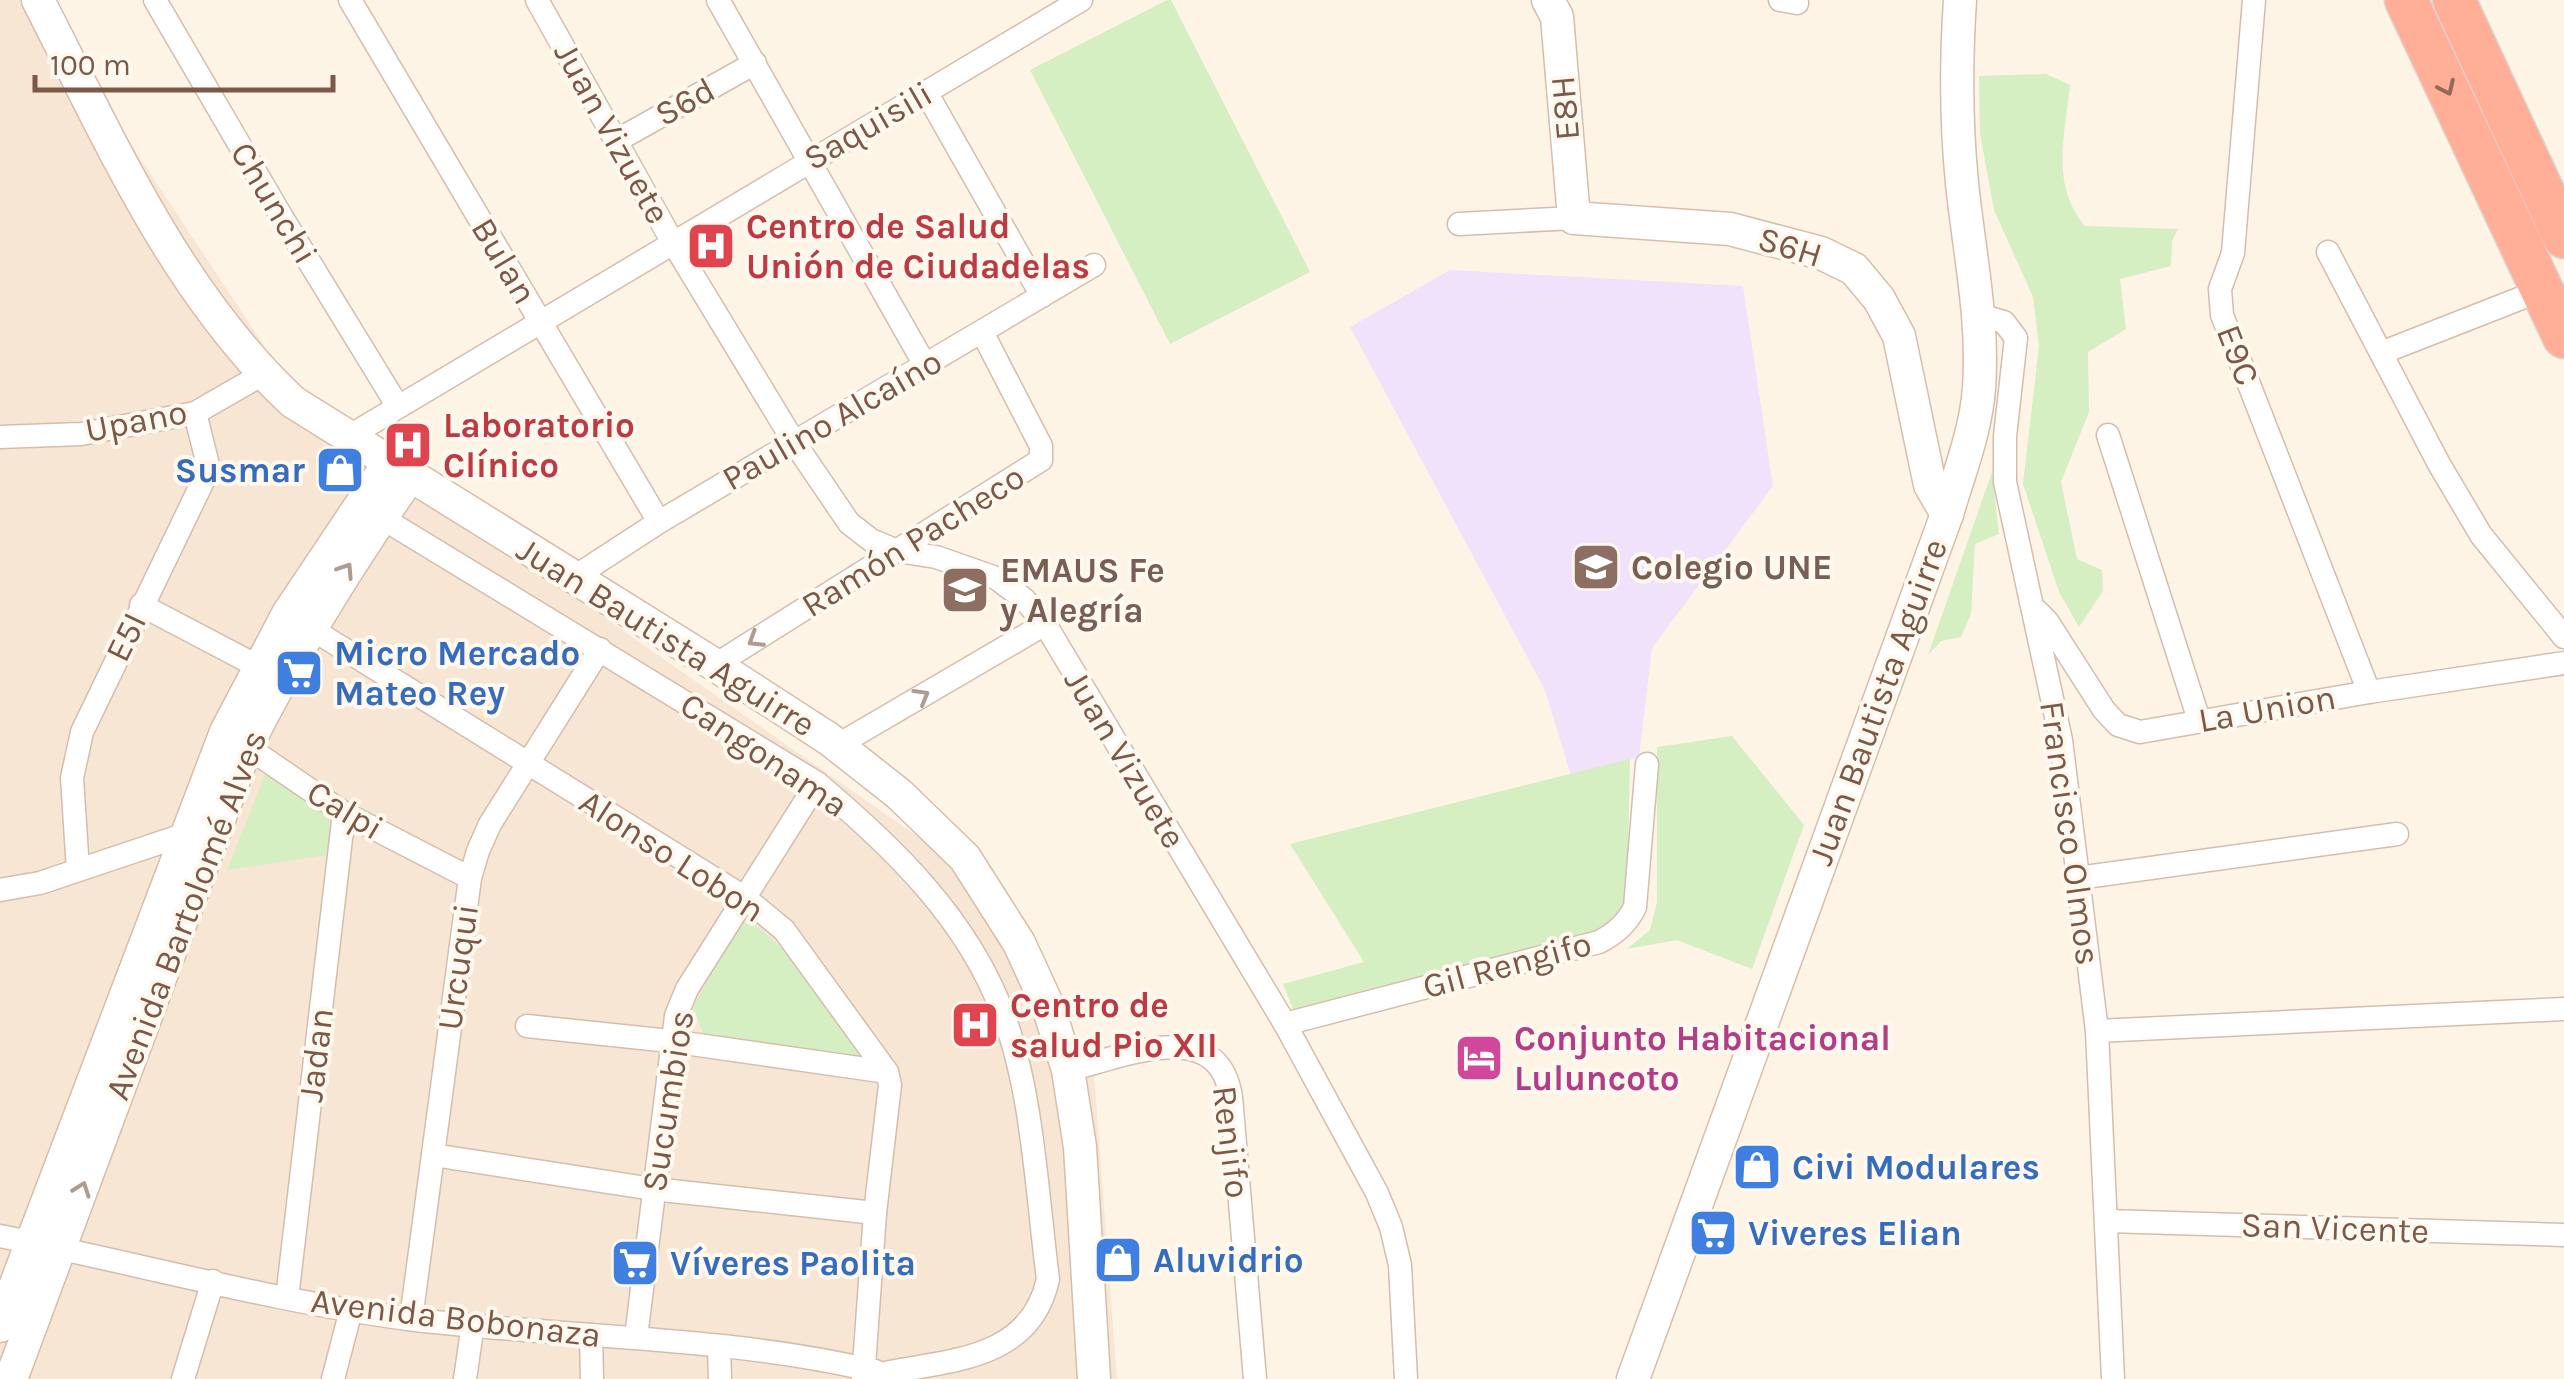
<svg xmlns="http://www.w3.org/2000/svg" width="2564" height="1379" font-family="Karla,sans-serif">
<style>
.residential{fill:#f7e6d3}
.education{fill:#f1e2fb}
.green{fill:#d5eec2}
.lines{fill:none;stroke-linecap:round;stroke-linejoin:round}
.street-casing{stroke:#d5bdad;stroke-width:25}
.secondary-casing{stroke:#d8bda9;stroke-width:35}
.highway-casing{stroke:#ddd4cf;stroke-width:45}
.street{stroke:#fff;stroke-width:22}
.secondary{stroke:#fff;stroke-width:32}
.highway{stroke:#ffaf97;stroke-width:42}
.oneway{stroke:#956957}
.oneway2{stroke:#b09b91}
.labels{text-anchor:middle;dominant-baseline:central;stroke-width:8;stroke-linejoin:round;paint-order:stroke}
.street-label{font-size:35px;fill:#7b5847;stroke:#fff8ee}
.health-label{font-size:35px;font-weight:bold;fill:#be3a42;stroke:#fff8ee;text-anchor:start}
.shop-label{font-size:35px;font-weight:bold;fill:#366cbe;stroke:#fff8ee;text-anchor:start}
.education-label{font-size:35px;font-weight:bold;fill:#785e54;stroke:#fff8ee;text-anchor:start}
.hotel-label{font-size:35px;font-weight:bold;fill:#b23c85;stroke:#fff8ee;text-anchor:start}
</style>
<rect width="100%" height="100%" fill="#fef4e6"/>
<path class="residential" d="M0,0H39L46,16L306,409L977,878L1094,1074L1117,1379H0Z"/>
<path class="education" d="M1450,270L1743,286L1773,486L1652,648L1639,757L1571,776L1545,690L1350,327Z"/>
<g class="green">
<path d="M1167,0H1171L1310,272L1170,344L1030,70Z"/>
<path d="M2046,74L2070,85C2065,136 2050,184 2085,226L2178,229L2172,241L2171,266L2120,279L2126,329L2088,352L2089,412L2061,482L2077,559L2102,570L2103,591L2079,627L2059,592L2023,484L2039,346L2033,297L1994,210L1980,134L1979,76Z"/>
<path d="M1992,472L1999,534L1975,544L1971,614L1961,637L1941,641L1928,655Z"/>
<path d="M1732,736L1804,825L1752,969L1677,940L1627,949L1650,930L1657,902V747Z"/>
<path d="M1630,759L1627,903L1616,921L1597,935L1294,1012L1283,984L1364,962L1290,844Z"/>
<path d="M268,767L339,814L334,854L227,870Z"/>
<path d="M750,923C798,951 835,1018 868,1063L704,1035L693,1007L738,926Z"/>
</g>
<g class="lines">
<g class="street-casing">
<g id="street">
<path d="M155,0L280,214L397,405"/>
<path d="M350,0L659,522"/>
<path d="M537,0L672,241L794,442L849,523L871,540L897,551L936,557L996,578L1024,599L1045,624L1285,1024L1377,1193L1391,1227L1400,1265L1406,1379"/>
<path d="M718,0L925,365"/>
<path d="M1780,0L1797,3"/>
<path d="M2254,0L2233,253L2220,289L2222,315L2369,692"/>
<path d="M926,92L1042,296"/>
<path d="M616,141L755,63"/>
<path d="M1459,224L1574,218"/>
<path d="M2328,252L2439,464L2481,535L2564,637"/>
<path d="M1979,315L2004,322L2016,338L2005,436V482L2061,740L2097,1031L2113,1379"/>
<path d="M2381,353L2542,290"/>
<path d="M2108,435L2199,720"/>
<path d="M0,437L81,434L195,413L263,374"/>
<path d="M348,437L1081,0"/>
<path d="M369,510L817,783C893,847 968,919 1003,1014C1033,1092 1037,1196 1048,1279C1031,1359 952,1360 885,1373"/>
<path d="M573,578L659,522L1094,265"/>
<path d="M141,605L259,667"/>
<path d="M2037,611L2047,621L2104,710L2118,725L2140,732L2369,692L2564,663"/>
<path d="M310,628L744,897L784,930L887,1072L890,1085L875,1213L863,1379"/>
<path d="M715,665L1041,460V446L982,332"/>
<path d="M237,740L344,813L470,878"/>
<path d="M838,745L1045,624"/>
<path d="M78,870L72,778L82,732L205,477L207,461L195,413"/>
<path d="M2078,878L2397,834"/>
<path d="M0,890L40,883L186,834"/>
<path d="M1285,1024L1599,942C1615,934 1627,924 1635,907L1647,764"/>
<path d="M527,1026L670,1041L887,1072"/>
<path d="M2097,1031L2564,1009"/>
<path d="M1068,1070C1121,1058 1218,1013 1231,1097L1255,1379"/>
<path d="M433,1155L653,1189L875,1213"/>
<path d="M2107,1221L2564,1235"/>
<path d="M0,1236C136,1263 271,1301 408,1319C563,1338 722,1335 875,1371"/>
<path d="M287,1298L344,813"/>
<path d="M411,1319L470,878L478,851L490,824L600,649"/>
<path d="M591,1335L592,1379"/>
<path d="M636,1337L676,1016L687,989L817,783"/>
<path d="M719,1346L720,1379"/>
<path d="M183,1379L213,1281"/>
<path d="M333,1379L351,1310"/>
<path d="M465,1379L473,1324"/>
</g>
</g>
<g class="secondary-casing">
<g id="secondary">
<path d="M38,0C110,140 176,293 293,402L715,665L829,739L899,794L965,858L1019,943L1048,1006L1068,1070L1080,1147L1094,1379"/>
<path d="M1548,0L1557,17L1574,218L1730,229L1821,253L1854,269L1879,299L1899,336L1930,485L1947,514"/>
<path d="M0,1326L226,732L288,614L389,463"/>
<path d="M11,1379L246,747C294,652 349,563 410,476"/>
<path d="M1633,1379L1947,514C1959,473 1976,431 1979,388C1984,319 1969,252 1962,183C1956,123 1956,60 1960,0"/>
</g>
</g>
<g class="highway-casing">
<g id="highway">
<path d="M2406,0L2564,337"/>
<path d="M2454,0L2564,237"/>
</g>
</g>
<use href="#street" class="street"/>
<use href="#secondary" class="secondary"/>
<use href="#highway" class="highway"/>
</g>
<defs><path id="oneway-chevron" d="M-2-3.5L2.5 0L-2 3.5" fill="none" stroke-width="1.6" stroke-linecap="round" stroke-linejoin="round" transform="scale(2.5)"/></defs>
<use class="oneway" href="#oneway-chevron" transform="translate(2447 88) rotate(65)"/>
<g class="oneway2">
<use href="#oneway-chevron" transform="translate(346 570) rotate(-57)"/>
<use href="#oneway-chevron" transform="translate(755 640) rotate(148)"/>
<use href="#oneway-chevron" transform="translate(922 696) rotate(-30)"/>
<use href="#oneway-chevron" transform="translate(82 1189) rotate(-70)"/>
</g>
<defs>
<g id="hospital-square" transform="scale(2.5)"><rect x="-9" y="-9" width="18" height="18" rx="4" fill="#e0444e" stroke="#fff8ee"/><path d="M-5-5h3v3.5h4V-5h3V5h-3V1.5h-4V5h-3Z" fill="#fff"/></g>
<g id="shop-square" transform="scale(2.5)"><rect x="-9" y="-9" width="18" height="18" rx="4" fill="#3f7fe0" stroke="#fff8ee"/><path d="M-5-2.5h2.3a2.7 3.5 0 0 1 5.4 0H5L5.5 6h-11ZM-1.5-2.5h3a1.5 2.3 0 0 0-3 0Z" fill="#fff"/></g>
<g id="school-square" transform="scale(2.5)"><rect x="-9" y="-9" width="18" height="18" rx="4" fill="#8d6e63" stroke="#fff8ee"/><path d="M0-5L7-2L0 1L-7-2ZM-4 1L0 2.5L4 1V4Q0 6-4 4Z" fill="#fff"/></g>
<g id="supermarket-square" transform="scale(2.5)"><rect x="-9" y="-9" width="18" height="18" rx="4" fill="#3f7fe0" stroke="#fff8ee"/><path d="M-6-5.5h2.5l.6 2H6L4.5 2H-2.5L-4.4-4H-6ZM-1.5 3.2a1.3 1.3 0 1 0 .1 0ZM3 3.2a1.3 1.3 0 1 0 .1 0Z" fill="#fff"/></g>
<g id="hotel-square" transform="scale(2.5)"><rect x="-9" y="-9" width="18" height="18" rx="4" fill="#d1479c" stroke="#fff8ee"/><path d="M-6-4.5h1.5V1H6V5H4.5V3h-9V5H-6ZM-4 0a1.8 1.8 0 1 1 3.6 0ZM.5 0V-2.5h3Q6-2.5 6 0Z" fill="#fff"/></g>
</defs>
<g fill-rule="evenodd">
<use href="#hospital-square" x="711" y="246"/>
<use href="#hospital-square" x="408" y="445"/>
<use href="#shop-square" x="340" y="470"/>
<use href="#school-square" x="1596" y="567"/>
<use href="#school-square" x="965" y="590"/>
<use href="#supermarket-square" x="299" y="673"/>
<use href="#hospital-square" x="975" y="1025"/>
<use href="#hotel-square" x="1479" y="1058"/>
<use href="#shop-square" x="1757" y="1167"/>
<use href="#supermarket-square" x="1713" y="1233"/>
<use href="#shop-square" x="1118" y="1260"/>
<use href="#supermarket-square" x="635" y="1263"/>
</g>
<g class="labels">
<g class="street-label">
<text transform="translate(685 102) rotate(-29)">S6d</text>
<text transform="translate(1565 108) rotate(-95)">E8H</text>
<text transform="translate(868 126) rotate(-30)">Saquisili</text>
<text transform="translate(612 133) rotate(61)">Juan Vizuete</text>
<text transform="translate(274 203) rotate(59)">Chunchi</text>
<text transform="translate(1790 247) rotate(17)">S6H</text>
<text transform="translate(504 261) rotate(59)">Bulan</text>
<text transform="translate(2238 355) rotate(69)">E9C</text>
<text transform="translate(832 420) rotate(-30)">Paulino Alcaíno</text>
<text transform="translate(136 421) rotate(-11)">Upano</text>
<text transform="translate(913 541) rotate(-32)">Ramón Pacheco</text>
<text transform="translate(126 637) rotate(-64)">E5I</text>
<text transform="translate(666 637) rotate(32)">Juan Bautista Aguirre</text>
<text transform="translate(1878 702) rotate(-70)">Juan Bautista Aguirre</text>
<text transform="translate(2267 709) rotate(-10)">La Union</text>
<text transform="translate(764 755) rotate(34)">Cangonama</text>
<text transform="translate(1125 759) rotate(59)">Juan Vizuete</text>
<text transform="translate(345 810) rotate(31)">Calpi</text>
<text transform="translate(2070 833) rotate(82)">Francisco Olmos</text>
<text transform="translate(672 856) rotate(33)">Alonso Lobon</text>
<text transform="translate(186 915) rotate(-69)">Avenida Bartolomé Alves</text>
<text transform="translate(1507 965) rotate(-15)">Gil Rengifo</text>
<text transform="translate(458 967) rotate(-82)">Urcuqui</text>
<text transform="translate(316 1055) rotate(-83)">Jadan</text>
<text transform="translate(668 1101) rotate(-81)">Sucumbios</text>
<text transform="translate(1231 1142) rotate(83)">Renjifo</text>
<text transform="translate(2335 1228) rotate(2)">San Vicente</text>
<text transform="translate(456 1318) rotate(7)">Avenida Bobonaza</text>
</g>
<g class="health-label">
<text x="746" y="226">Centro de Salud<tspan x="746" dy="40">Unión de Ciudadelas</tspan></text>
<text x="443" y="425">Laboratorio<tspan x="443" dy="40">Clínico</tspan></text>
<text x="1010" y="1005">Centro de<tspan x="1010" dy="40">salud Pio XII</tspan></text>
</g>
<g class="shop-label">
<text x="305" y="470" text-anchor="end">Susmar</text>
<text x="334" y="653">Micro Mercado<tspan x="334" dy="40">Mateo Rey</tspan></text>
<text x="1792" y="1167">Civi Modulares</text>
<text x="1748" y="1233">Viveres Elian</text>
<text x="1153" y="1260">Aluvidrio</text>
<text x="670" y="1263">Víveres Paolita</text>
</g>
<g class="education-label">
<text x="1631" y="567">Colegio UNE</text>
<text x="1000" y="570">EMAUS Fe<tspan x="1000" dy="40">y Alegría</tspan></text>
</g>
<g class="hotel-label">
<text x="1514" y="1038">Conjunto Habitacional<tspan x="1514" dy="40">Luluncoto</tspan></text>
</g>
</g>
<path d="M35 75v15h298v-15" fill="none" stroke="#7b5847" stroke-width="5"/>
<text x="50" y="75" font-size="30" fill="#7b5847" stroke="#fff8ee" stroke-width="8" paint-order="stroke">100 m</text>
</svg>
